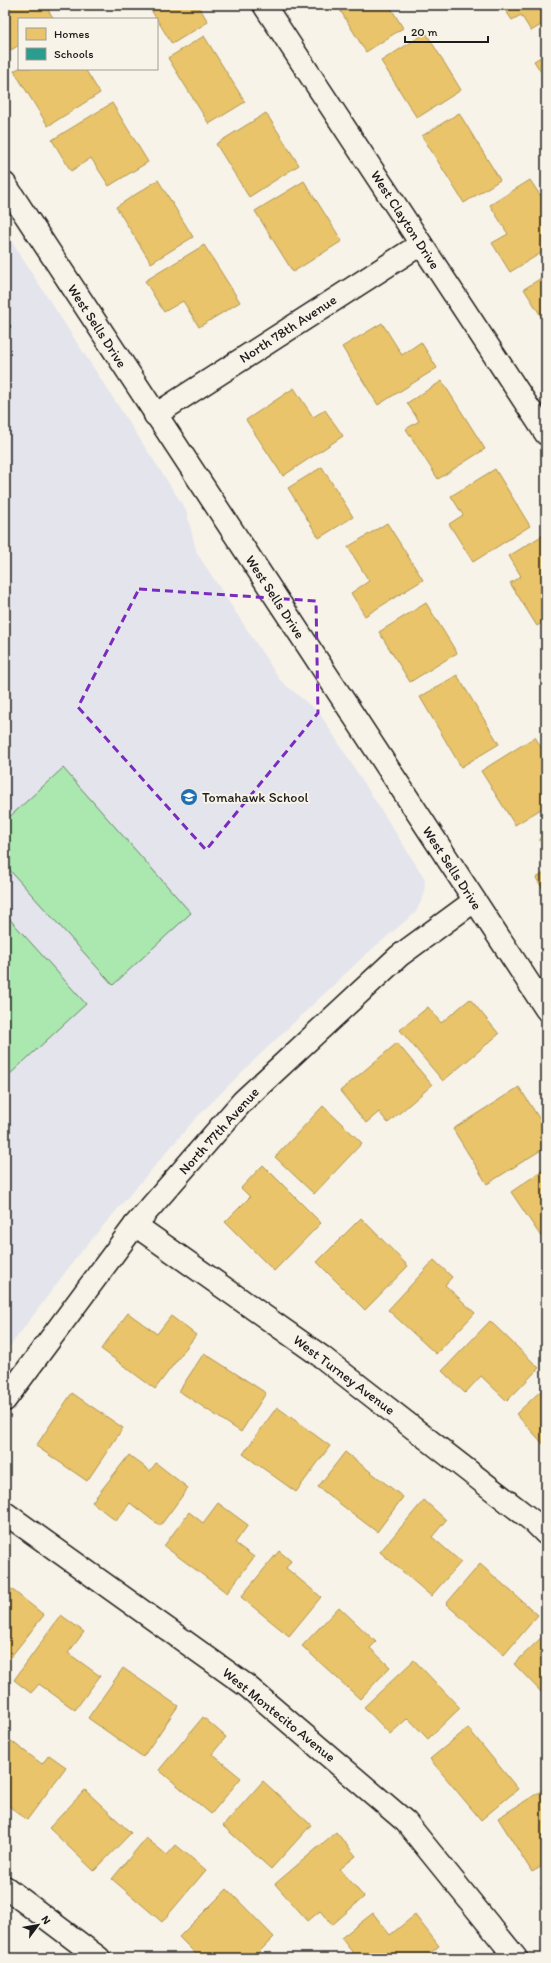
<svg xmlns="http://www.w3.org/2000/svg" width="551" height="1963" font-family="Itim,sans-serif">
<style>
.built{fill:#e4e4ec}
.green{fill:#abe8af;stroke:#648266}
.homes{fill:#e9c46a;stroke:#ac9253}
.schools{fill:#2a9d8f;stroke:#26766c}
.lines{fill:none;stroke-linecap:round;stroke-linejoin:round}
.minor-casing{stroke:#1c1c1c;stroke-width:25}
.minor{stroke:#f7f3e8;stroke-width:22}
.marked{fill:none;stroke:#7b2cbf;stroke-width:3;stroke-dasharray:8 5;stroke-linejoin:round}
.labels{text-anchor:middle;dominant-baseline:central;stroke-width:4;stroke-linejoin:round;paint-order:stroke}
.street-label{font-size:14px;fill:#1c1c1c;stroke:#f7f3e8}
.poi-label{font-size:14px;fill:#1c1c1c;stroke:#f7f3e8;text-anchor:start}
</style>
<rect width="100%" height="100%" fill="#f7f3e8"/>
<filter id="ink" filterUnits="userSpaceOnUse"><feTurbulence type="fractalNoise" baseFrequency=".025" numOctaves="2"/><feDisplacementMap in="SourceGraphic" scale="8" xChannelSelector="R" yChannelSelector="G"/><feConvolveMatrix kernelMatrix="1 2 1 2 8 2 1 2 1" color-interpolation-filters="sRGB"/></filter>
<g filter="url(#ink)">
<path class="built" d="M5,232L186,510L197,553L280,680L320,714L425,879L424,895L416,912L364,956L249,1065L195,1119L79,1254L5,1353Z"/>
<g class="green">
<path d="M63,768L191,913L113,985L5,865V821Z"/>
<path d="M5,914L86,1004L9,1075L5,1070Z"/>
</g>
<g class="homes">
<path d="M5,5H45L54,19H19V45L8,52L5,47Z"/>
<path d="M148,5H198L208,22L172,44Z"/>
<path d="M337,5H389L403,28L366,52Z"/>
<path d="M502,5H546V22L531,31L521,15L512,20Z"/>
<path d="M426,33L461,90L417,118L381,61Z"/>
<path d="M204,36L245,102L209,124L168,58Z"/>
<path d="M546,54V80L534,61Z"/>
<path d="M19,68L85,69L100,93L48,126L14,71Z"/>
<path d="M112,103L148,162L109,186L91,158L71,171L52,140Z"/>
<path d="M266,113L299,165L249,197L216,144Z"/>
<path d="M459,113L500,180L464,203L422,136Z"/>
<path d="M158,180L193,237L151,263L116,207Z"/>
<path d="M530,180L540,195L546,191V250L510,272L492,243L508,234L490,205Z"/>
<path d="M304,181L342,241L293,272L255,211Z"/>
<path d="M204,245L240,302L199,327L183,301L164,312L145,281Z"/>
<path d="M546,275V324L524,289Z"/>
<path d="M382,323L402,355L421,342L437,368L378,405L342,347Z"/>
<path d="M442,381L485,449L438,479L406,429L419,421L407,403Z"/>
<path d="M294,388L313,417L325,410L343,436L283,476L246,420Z"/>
<path d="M322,467L353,517L319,538L288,488Z"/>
<path d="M495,469L530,526L473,562L449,524L463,515L451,496Z"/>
<path d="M387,523L423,580L365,616L351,593L369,581L348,547Z"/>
<path d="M543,535L546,540V620L537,626L510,583L521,576L509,556Z"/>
<path d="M426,603L457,653L410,682L379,632Z"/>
<path d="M457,675L499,744L461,767L420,697Z"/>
<path d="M535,737L546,756V806L515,825L481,771Z"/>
<path d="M546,834V850L539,839Z"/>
<path d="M546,872V894L536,878Z"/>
<path d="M470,999L499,1034L443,1081L400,1030L428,1007L441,1023Z"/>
<path d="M397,1043L432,1085L388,1123L379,1112L366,1123L340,1091Z"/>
<path d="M519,1087L546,1129V1147L487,1184L453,1129Z"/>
<path d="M323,1106L362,1143L314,1194L275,1157Z"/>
<path d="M263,1165L321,1223L274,1271L225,1222L250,1197L241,1188Z"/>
<path d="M546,1168V1244L511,1192Z"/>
<path d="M361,1218L408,1266L365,1310L317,1262Z"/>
<path d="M434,1260L452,1277L445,1285L475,1313L436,1354L388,1310Z"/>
<path d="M128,1313L157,1334L171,1316L196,1335L155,1389L101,1349Z"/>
<path d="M490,1321L539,1368L507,1401L481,1376L465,1393L442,1371Z"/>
<path d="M204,1353L266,1393L241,1432L179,1391Z"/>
<path d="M546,1386V1447L516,1414Z"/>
<path d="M72,1393L123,1428L87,1481L36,1446Z"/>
<path d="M277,1407L330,1446L296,1492L243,1454Z"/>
<path d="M345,1452L403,1497L377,1532L318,1487Z"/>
<path d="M129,1455L150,1471L156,1463L188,1488L160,1526L130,1503L116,1521L92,1502Z"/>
<path d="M424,1500L446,1520L432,1537L461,1562L431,1596L380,1552Z"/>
<path d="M218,1503L248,1525L235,1543L254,1557L227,1593L164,1546L189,1512L203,1523Z"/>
<path d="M279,1551L291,1561L286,1568L321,1597L289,1636L241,1597Z"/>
<path d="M480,1564L538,1615L504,1655L446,1604Z"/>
<path d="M5,1584L44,1615L5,1664Z"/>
<path d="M339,1607L376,1642L370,1648L390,1667L360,1699L302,1646Z"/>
<path d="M61,1615L84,1632L68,1653L100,1676L75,1710L39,1684L31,1693L14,1680Z"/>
<path d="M546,1633V1697L514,1664Z"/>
<path d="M414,1660L460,1708L428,1739L408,1718L390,1734L364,1707Z"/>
<path d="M123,1668L178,1706L143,1757L88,1718Z"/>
<path d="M203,1717L226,1737L212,1754L241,1778L211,1814L159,1770Z"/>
<path d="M468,1728L518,1789L481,1820L430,1759Z"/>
<path d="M7,1738L42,1764L49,1755L66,1767L27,1820L5,1803V1740Z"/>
<path d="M263,1781L311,1825L271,1869L223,1826Z"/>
<path d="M546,1788V1864L532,1872L498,1818Z"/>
<path d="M85,1790L131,1833L94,1871L49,1828Z"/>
<path d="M336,1832L356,1856L340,1869L364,1897L332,1925L320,1911L308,1921L275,1884Z"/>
<path d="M146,1838L167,1855L176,1845L206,1870L162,1922L112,1879Z"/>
<path d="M546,1885V1895L541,1887Z"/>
<path d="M227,1889L274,1937L253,1958H200L179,1937Z"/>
<path d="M373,1913L390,1935L415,1915L439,1946L424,1958H357L341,1938Z"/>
</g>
<path class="schools" d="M5,316L11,327L5,331Z"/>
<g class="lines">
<g class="minor-casing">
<g id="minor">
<path d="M264,5L546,434"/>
<path d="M5,184L546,1009"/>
<path d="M155,415L421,244"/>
<path d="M135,1225L322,1357L534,1522L546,1534"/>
<path d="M5,1400L135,1225L243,1101L399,956L474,901"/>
<path d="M5,1513L247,1686L406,1822L516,1958"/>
<path d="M5,1887L99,1958"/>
</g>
</g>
<use href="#minor" class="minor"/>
</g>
</g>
<path class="marked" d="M139,589L316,601L318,713L206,850L78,707Z"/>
<defs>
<g id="school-disc" transform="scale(0.9)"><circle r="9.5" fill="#1f6fb2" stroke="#f7f3e8"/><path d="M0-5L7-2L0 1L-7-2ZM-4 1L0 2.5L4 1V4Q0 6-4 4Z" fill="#fff"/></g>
</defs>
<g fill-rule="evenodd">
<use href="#school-disc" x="189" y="797"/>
</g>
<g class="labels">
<g class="street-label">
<text transform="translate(405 220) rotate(57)">West Clayton Drive</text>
<text transform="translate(97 326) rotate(57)">West Sells Drive</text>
<text transform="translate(288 329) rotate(-33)">North 78th Avenue</text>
<text transform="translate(275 597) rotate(57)">West Sells Drive</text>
<text transform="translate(452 868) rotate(57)">West Sells Drive</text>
<text transform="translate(219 1131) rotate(-48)">North 77th Avenue</text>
<text transform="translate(344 1375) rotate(37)">West Turney Avenue</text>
<text transform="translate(279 1715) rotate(39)">West Montecito Avenue</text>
</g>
<g class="poi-label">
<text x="202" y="797">Tomahawk School</text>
</g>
</g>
<rect width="551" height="1963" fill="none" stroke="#f7f3e8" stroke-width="20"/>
<rect x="10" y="10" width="531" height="1943" fill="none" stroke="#1c1c1c" stroke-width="1.5" filter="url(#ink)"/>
<rect x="18" y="18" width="140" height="52" fill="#f7f3e8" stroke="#9f9d96"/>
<rect x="26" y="28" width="20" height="12" fill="#e9c46a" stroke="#9f9d96"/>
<text x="54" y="38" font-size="12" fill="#1c1c1c">Homes</text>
<rect x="26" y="48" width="20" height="12" fill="#2a9d8f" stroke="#9f9d96"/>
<text x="54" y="58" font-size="12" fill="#1c1c1c">Schools</text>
<g transform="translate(38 1925) rotate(58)" stroke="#f7f3e8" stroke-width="3" paint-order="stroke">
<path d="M0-3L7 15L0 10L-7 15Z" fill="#1c1c1c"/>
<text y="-6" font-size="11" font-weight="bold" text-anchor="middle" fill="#1c1c1c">N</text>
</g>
<path d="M405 36v6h83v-6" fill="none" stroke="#1c1c1c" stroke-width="2"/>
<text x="411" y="36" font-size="12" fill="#1c1c1c" stroke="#f7f3e8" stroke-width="3" paint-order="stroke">20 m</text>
</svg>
